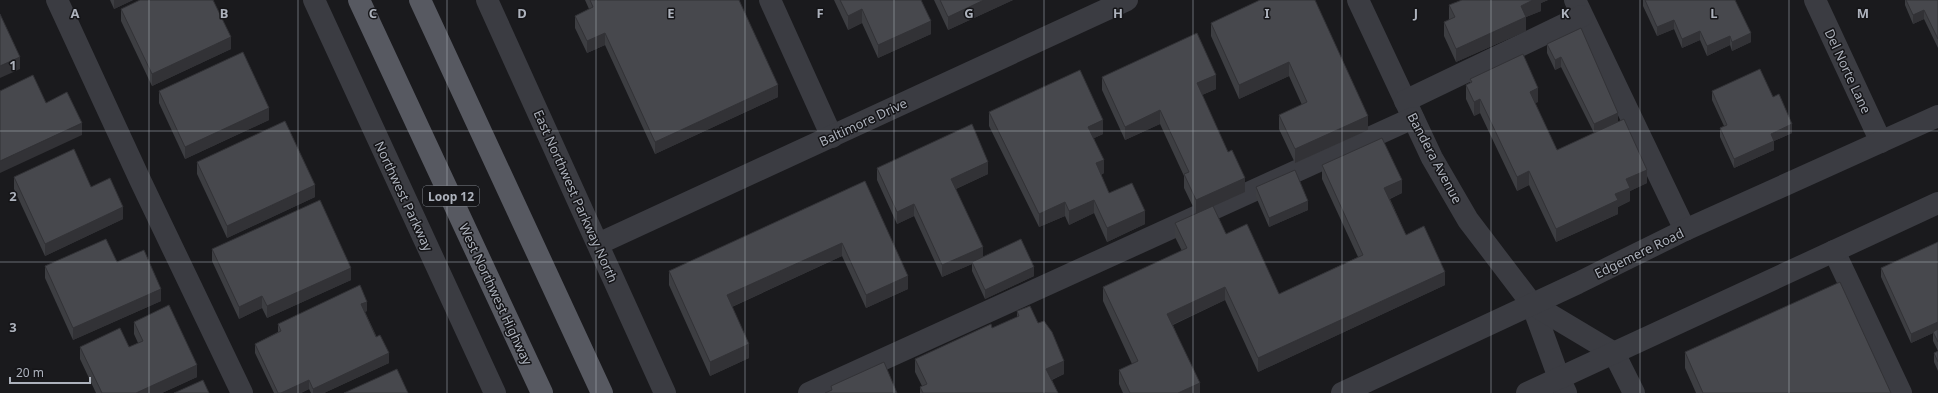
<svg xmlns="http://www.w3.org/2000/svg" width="1938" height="393" font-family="'Noto Sans',sans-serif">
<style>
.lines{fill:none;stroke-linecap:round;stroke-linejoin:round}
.minor{stroke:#3b3c42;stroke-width:22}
.major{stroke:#575961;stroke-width:22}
.wall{fill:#3d3e42}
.shaded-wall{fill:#323236}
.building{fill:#47484d;stroke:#323236}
.grid{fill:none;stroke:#adb2bc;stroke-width:1;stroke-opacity:0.55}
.labels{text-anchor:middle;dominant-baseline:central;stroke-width:3;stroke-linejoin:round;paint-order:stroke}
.shield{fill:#151518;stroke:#7f838b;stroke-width:1}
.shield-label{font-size:12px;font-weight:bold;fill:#adb2bc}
.street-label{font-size:13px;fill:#adb2bc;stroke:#151518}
.grid-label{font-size:13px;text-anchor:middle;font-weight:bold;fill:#adb2bc;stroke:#151518;stroke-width:3;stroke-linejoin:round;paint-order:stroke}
</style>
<rect width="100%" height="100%" fill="#1a1a1d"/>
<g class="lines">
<g class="minor">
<path d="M57,0L141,182L242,393"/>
<path d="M314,0L495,393"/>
<path d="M487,0L665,393"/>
<path d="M770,0L832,137"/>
<path d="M1358,0L1432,158L1468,220L1532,304L1559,378L1566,393"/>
<path d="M1575,0L1685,230"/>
<path d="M1815,0L1881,142"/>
<path d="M1405,101L1582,16"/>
<path d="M598,244L1127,0"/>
<path d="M1834,251L1901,393"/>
<path d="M1532,304L1614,353L1634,393"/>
<path d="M809,393L1413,118"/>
<path d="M1342,393L1578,283L1685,230L1938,116"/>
<path d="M1527,393L1938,203"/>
</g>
<g class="major">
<path d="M359,0L542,393"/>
<path d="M420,0L602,393"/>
</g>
</g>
<g class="wall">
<path d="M110,0H133L114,9Z"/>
<path d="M585,0H739L778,97L655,154L605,45L587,53L575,28V16L589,9Z"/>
<path d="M834,0H921L931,34L878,58L862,23L848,30Z"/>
<path d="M934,0H1013L948,30Z"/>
<path d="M1260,0L1368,130L1295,163L1279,129V115L1302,105L1289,76L1239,99L1211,36V23Z"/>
<path d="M1462,0H1548L1541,3V11L1526,17V31L1456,62L1444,36V22L1449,20V5Z"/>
<path d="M1643,0H1735L1751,42L1732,51L1730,45L1707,56L1700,40L1682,48L1674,29L1657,36L1643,6Z"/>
<path d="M1905,0H1938V48L1924,19L1913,24L1905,5Z"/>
<path d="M121,9L231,49L152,86L121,21Z"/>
<path d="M1581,28L1618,122L1647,183L1630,191V201L1618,207V214L1556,242L1529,185L1517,191L1480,113L1474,116L1466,99V85L1470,83V79L1538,102L1535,103L1557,150L1594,133L1561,67L1555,70L1547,53V44Z"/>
<path d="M1102,77L1216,89L1202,95L1245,192L1213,206L1226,234L1279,294L1358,257L1322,179V165L1402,193L1390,199L1406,235L1445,285L1258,372L1225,300L1173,325L1200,393H1123L1119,384V370L1132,364L1103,301V287L1182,251L1175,237V223L1196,213L1184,188V176L1160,124L1125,140L1102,90Z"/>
<path d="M159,91L269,120L185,159L159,103Z"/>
<path d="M1712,91L1773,97L1792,133L1774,141V150L1734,168L1720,137V128L1724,126L1712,100Z"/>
<path d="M989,112L1103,134L1094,138L1104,173L1101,175L1109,193L1145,224L1107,242L1094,213L1069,225L1065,216L1039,227L989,126Z"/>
<path d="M197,162L315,197L227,238L197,174Z"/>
<path d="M877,168L988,174L956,189L983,257L1034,276L985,299L972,271V264L942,277L914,216L897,224L877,180Z"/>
<path d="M14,177L91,187L123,219L45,256L14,189Z"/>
<path d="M865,181L908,289L866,308L842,256L732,307L749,358L710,376L669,285V271Z"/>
<path d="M1256,187L1308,210L1269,227L1256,197Z"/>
<path d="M1938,242V351L1933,341V333L1911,343L1881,277V268Z"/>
<path d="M212,249L351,280L267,318L262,308L239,319L212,261Z"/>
<path d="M117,262L161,301L73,340L45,278V266Z"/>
<path d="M367,311L365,312L389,363L324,393H311L309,389L301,393H274L255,353V344L278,332V324Z"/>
<path d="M1017,311L1038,323L1064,374L1052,380L1058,393H920V387L922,386L915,372V359L992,328L1017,317Z"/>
<path d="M134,322L197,377L162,393H96L80,359V347H129L138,343L134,334Z"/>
<path d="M1938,351V371L1934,362V353Z"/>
<path d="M1685,352L1891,393H1696L1685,368Z"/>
</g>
<g class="shaded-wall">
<path d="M114,0H133L114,9Z"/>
<path d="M984,0H1013L948,30V17Z"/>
<path d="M1533,0H1548L1541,3V11L1521,19V6Z"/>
<path d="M862,9V23L848,30V16Z"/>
<path d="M1924,10V19L1913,24V15Z"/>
<path d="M1526,17V31L1456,62V49Z"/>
<path d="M1674,20V29L1657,36V27Z"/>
<path d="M931,21V34L878,58V45Z"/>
<path d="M1700,31V40L1682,48V39Z"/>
<path d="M605,33V45L587,53V41Z"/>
<path d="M1751,33V42L1732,51V42Z"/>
<path d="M1730,36V45L1707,56V46Z"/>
<path d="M231,37V49L152,86V74Z"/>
<path d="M20,57V69L0,78V66Z"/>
<path d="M1561,57V67L1555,70V60Z"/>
<path d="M1289,62V76L1239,99V85Z"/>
<path d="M1216,75V89L1197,97V83Z"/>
<path d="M778,85V97L655,154V142Z"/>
<path d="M1538,88V102L1530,105V92Z"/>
<path d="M1480,99V113L1474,116V102Z"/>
<path d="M269,108V120L185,159V147Z"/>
<path d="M1160,110V124L1125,140V127Z"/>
<path d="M1618,113V122L1594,133V124Z"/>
<path d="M1368,116V130L1295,163V149Z"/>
<path d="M1103,120V134L1088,141V127Z"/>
<path d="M82,123V135L0,173V161Z"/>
<path d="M1792,124V133L1774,141V150L1734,168V159L1771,134Z"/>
<path d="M1104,160V173L1096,177V163Z"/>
<path d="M988,162V174L951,191V179Z"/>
<path d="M1647,170V183L1630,191V201L1618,207V214L1556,242V229L1615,194L1626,179Z"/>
<path d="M1529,171V185L1517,191V177Z"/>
<path d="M1245,178V192L1196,214V200Z"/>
<path d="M1402,180V193L1384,201V188Z"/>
<path d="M315,185V197L227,238V226Z"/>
<path d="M1094,200V213L1069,225V211Z"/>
<path d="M1308,201V210L1269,227V218Z"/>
<path d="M1065,202V216L1039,227V214Z"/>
<path d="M914,204V216L897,224V212Z"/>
<path d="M123,207V219L45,256V244Z"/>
<path d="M1145,211V224L1107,242V228Z"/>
<path d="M842,243V256L727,309V295Z"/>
<path d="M983,247V259L972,262V264L942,277V265Z"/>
<path d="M1034,267V276L985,299V290Z"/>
<path d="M351,268V280L267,318V306Z"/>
<path d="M1445,272V285L1258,372V358Z"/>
<path d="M908,276V289L866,308V295Z"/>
<path d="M1225,287V300L1167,327V314Z"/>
<path d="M161,289V301L73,340V328Z"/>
<path d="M262,296V308L239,319V307Z"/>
<path d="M367,302V311L361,314V304Z"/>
<path d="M1938,322V331L1933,332V333L1911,343V334Z"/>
<path d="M749,344V358L710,376V362Z"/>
<path d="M389,353V363L324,393H313V389Z"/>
<path d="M1064,361V374L1046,382V369Z"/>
<path d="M197,365V377L162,393H136Z"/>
<path d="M309,380V389L301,393H281Z"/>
<path d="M1200,383V393H1178Z"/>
</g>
<g class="building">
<path d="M140,0H213L231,37L152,74L121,9Z"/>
<path d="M590,0H739L778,85L655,142L605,33L587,41L575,16L593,7Z"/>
<path d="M840,0H921L931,21L878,45L862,9L848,16Z"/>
<path d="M940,0H984L948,17Z"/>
<path d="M1260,0H1315L1368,116L1295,149L1279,115L1307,102L1289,62L1239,85L1211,23Z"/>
<path d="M1462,0H1533L1521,6L1526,17L1456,49L1444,22L1455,17L1449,5Z"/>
<path d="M1645,0H1735L1751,33L1732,42L1730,36L1707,46L1700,31L1682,39L1674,20L1657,27Z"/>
<path d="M1906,0H1938V39L1924,10L1913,15Z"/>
<path d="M0,14L20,57L0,66Z"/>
<path d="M1581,28L1618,113L1594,124L1561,57L1555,60L1547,44Z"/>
<path d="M1197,33L1216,75L1197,83L1228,152L1232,150L1245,178L1196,200L1184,174L1189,172L1160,110L1125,127L1102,77Z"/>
<path d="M243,52L269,108L185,147L159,91Z"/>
<path d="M1523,54L1538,88L1530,92L1557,150L1624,119L1647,170L1626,179L1630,188L1615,194L1618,200L1556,229L1529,171L1517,177L1480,99L1474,102L1466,85L1472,82L1470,79Z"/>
<path d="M1760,69L1773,97L1779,94L1792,124L1771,134L1774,141L1734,159L1720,128L1727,125L1712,91Z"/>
<path d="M1080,70L1103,120L1088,127L1104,160L1096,163L1109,193L1132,183L1145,211L1107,228L1094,200L1069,211L1065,202L1039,214L989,112Z"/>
<path d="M33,75L46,103L67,92L82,123L0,161V91Z"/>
<path d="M285,121L315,185L227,226L197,162Z"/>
<path d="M972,124L988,162L951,179L983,247L942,265L914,204L897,212L877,168Z"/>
<path d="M1382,138L1402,180L1384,188L1406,235L1424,226L1445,272L1258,358L1225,287L1167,314L1200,383L1178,393H1130L1119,370L1138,361L1103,287L1187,248L1175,223L1213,206L1226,234L1247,224L1279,294L1363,255L1322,165Z"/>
<path d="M74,149L91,187L110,178L123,207L45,244L14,177Z"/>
<path d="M1295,170L1308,201L1269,218L1256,187Z"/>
<path d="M865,181L908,276L866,295L842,243L727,295L749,344L710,362L669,271Z"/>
<path d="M320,200L351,268L267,306L262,296L239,307L212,249Z"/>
<path d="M106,239L117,262L144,250L161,289L73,328L45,266Z"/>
<path d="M1021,239L1034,267L985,290L972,262Z"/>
<path d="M1938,242V322L1911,334L1881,268Z"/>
<path d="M1840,282L1891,393H1703L1685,352Z"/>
<path d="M360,285L367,302L361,304L376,337L380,335L389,353L313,389L309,380L281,393H278L255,344L281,331L278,324Z"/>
<path d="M169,305L197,365L136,393H102L80,347L120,328L129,347L143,341L134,322Z"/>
<path d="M1030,306L1038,323L1044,321L1052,332L1064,361L1046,369L1058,393H923L920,387L927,384L915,359L991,324L992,328L1019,316L1017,311Z"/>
<path d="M1938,329V342L1933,332Z"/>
<path d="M1938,351V362L1934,353Z"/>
<path d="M884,362L897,393H825L832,390L831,386Z"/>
<path d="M397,369L408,393H344Z"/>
<path d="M203,380L209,393H174Z"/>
</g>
<path class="grid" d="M149,0V393M298,0V393M447,0V393M596,0V393M745,0V393M894,0V393M1044,0V393M1193,0V393M1342,0V393M1491,0V393M1640,0V393M1789,0V393M0,131H1938M0,262H1938"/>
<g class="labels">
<rect class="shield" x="423" y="186" width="56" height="20" rx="3"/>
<g class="shield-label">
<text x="451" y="196">Loop 12</text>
</g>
<g class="street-label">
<text transform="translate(1848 71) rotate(65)">Del Norte Lane</text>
<text transform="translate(863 122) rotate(-25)">Baltimore Drive</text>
<text transform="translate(1435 158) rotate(62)">Bandera Avenue</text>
<text transform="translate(404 196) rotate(65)">Northwest Parkway</text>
<text transform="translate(576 196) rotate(66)">East Northwest Parkway North</text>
<text transform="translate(1639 253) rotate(-26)">Edgemere Road</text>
<text transform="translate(496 294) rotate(65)">West Northwest Highway</text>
</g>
</g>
<g class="grid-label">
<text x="75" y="18">A</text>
<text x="224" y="18">B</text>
<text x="373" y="18">C</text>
<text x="522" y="18">D</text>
<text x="671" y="18">E</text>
<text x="820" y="18">F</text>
<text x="969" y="18">G</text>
<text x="1118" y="18">H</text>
<text x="1267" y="18">I</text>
<text x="1416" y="18">J</text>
<text x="1565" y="18">K</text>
<text x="1714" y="18">L</text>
<text x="1863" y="18">M</text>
<text x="13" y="70">1</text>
<text x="13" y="201">2</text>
<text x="13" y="332">3</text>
</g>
<path d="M10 377v6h80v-6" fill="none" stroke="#adb2bc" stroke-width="2"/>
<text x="16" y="377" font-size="12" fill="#adb2bc" stroke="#151518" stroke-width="3" paint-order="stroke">20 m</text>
</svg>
